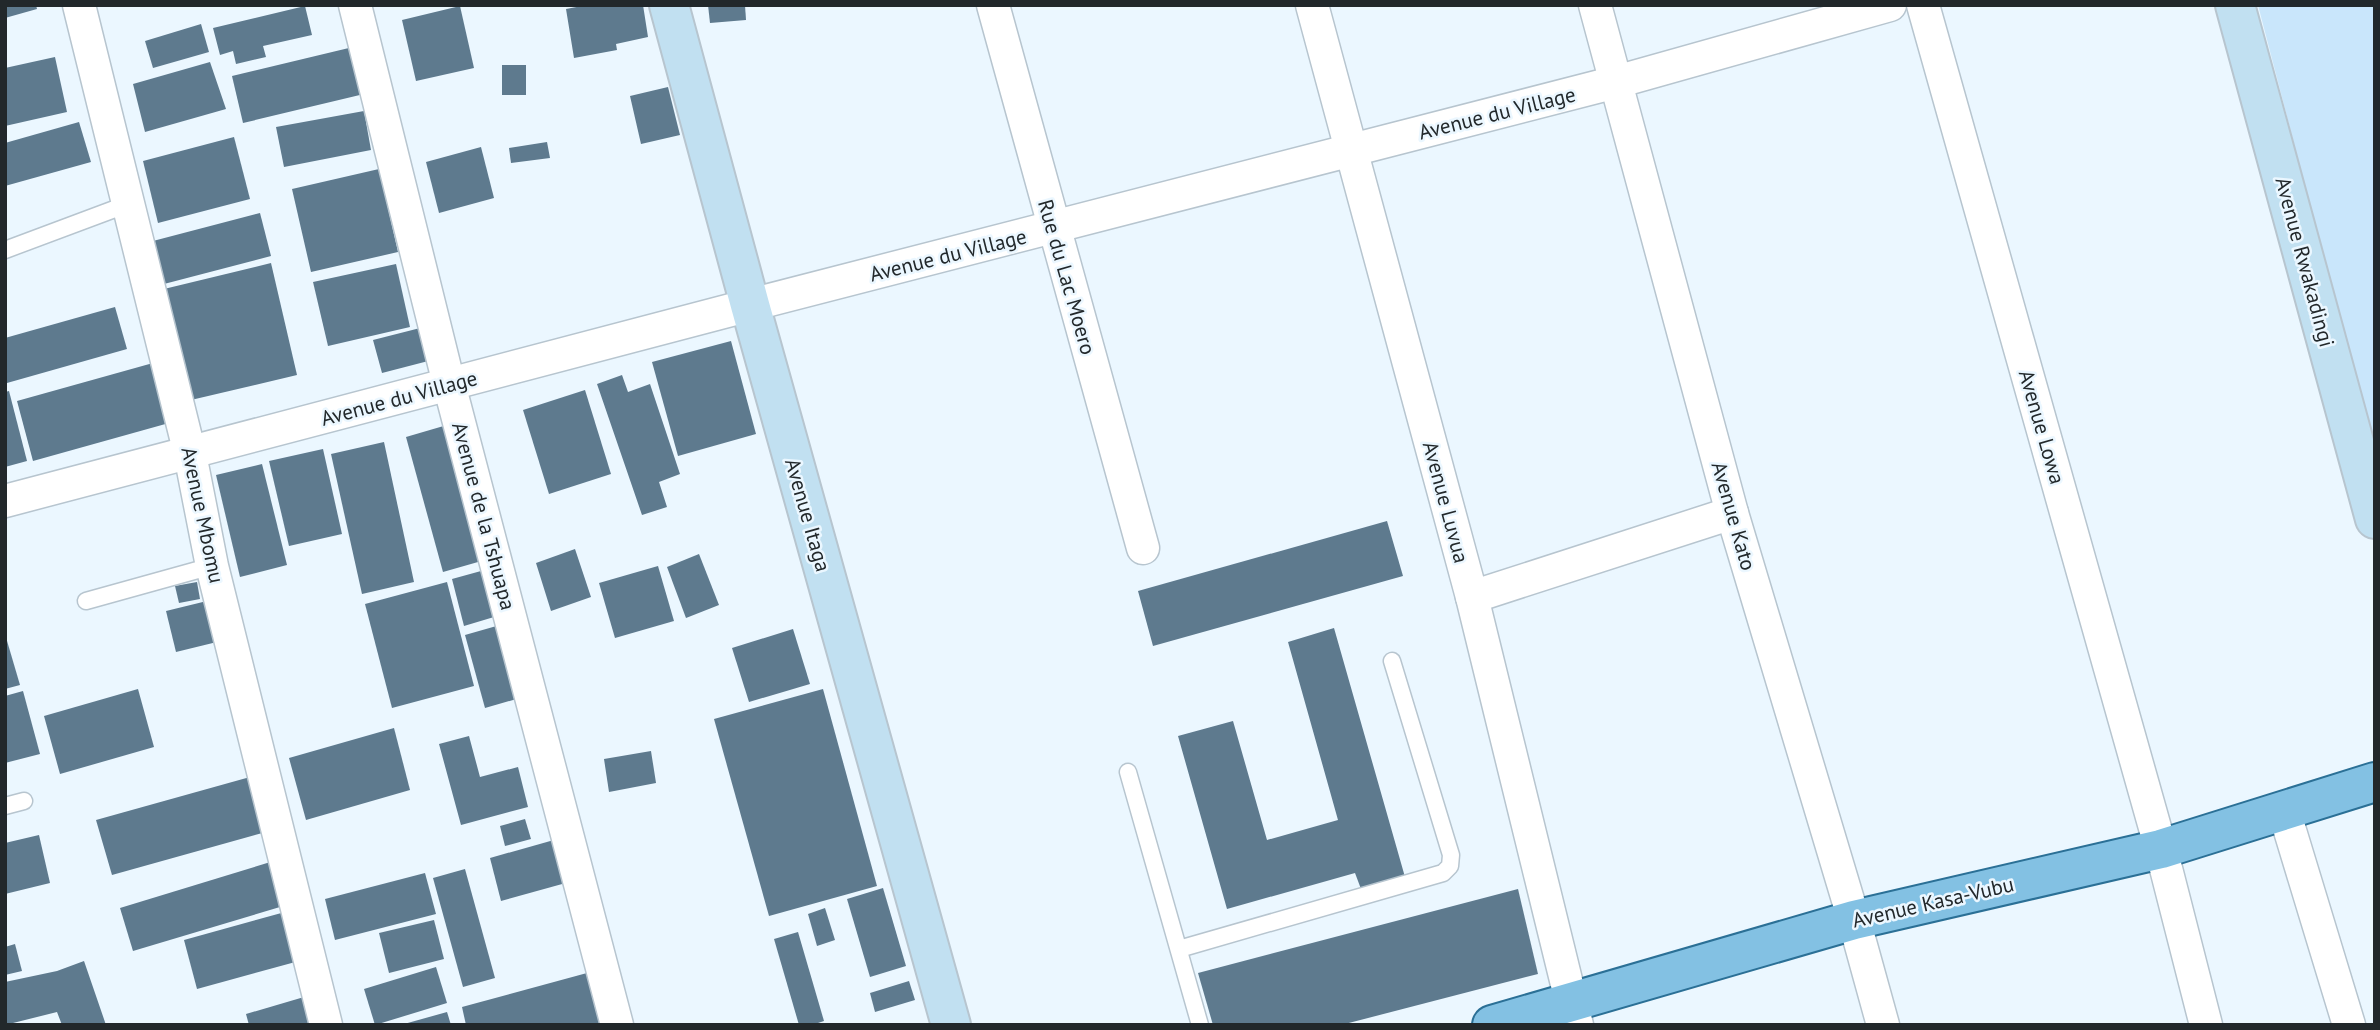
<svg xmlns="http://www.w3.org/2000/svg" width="2380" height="1030" font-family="'PT Sans',sans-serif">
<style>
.green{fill:#c9e6fb}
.building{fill:#5e7a8e}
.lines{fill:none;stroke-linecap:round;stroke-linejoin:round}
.lane-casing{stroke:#b7c5cf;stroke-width:19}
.street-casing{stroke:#b7c5cf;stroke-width:35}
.secondary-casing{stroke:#b7c5cf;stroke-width:42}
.primary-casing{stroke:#2b7096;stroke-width:42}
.lane{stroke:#fff;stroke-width:16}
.street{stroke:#fff;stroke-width:32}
.secondary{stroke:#c1e0f1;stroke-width:38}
.primary{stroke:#83c1e3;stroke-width:38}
.labels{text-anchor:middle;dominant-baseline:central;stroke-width:5;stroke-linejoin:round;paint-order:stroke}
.street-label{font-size:21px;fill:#22282b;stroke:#ebf7ff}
</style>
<rect width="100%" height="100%" fill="#ebf7ff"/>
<path class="green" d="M2258,5H2375V455Z"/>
<g class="building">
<path d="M5,5H36L37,9L5,18Z"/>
<path d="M587,5H643L648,37L616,44L617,50L574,58L566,9Z"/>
<path d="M708,5H745L746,20L710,23Z"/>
<path d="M305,6L312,35L263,46L266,57L236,64L233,51L220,55L213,28Z"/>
<path d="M460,6L474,68L416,81L402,20Z"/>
<path d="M201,24L209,52L153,68L145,41Z"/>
<path d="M353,47L364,94L243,123L232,76Z"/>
<path d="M55,57L67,112L5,126V68Z"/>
<path d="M210,62L226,109L145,132L133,84Z"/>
<rect x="502" y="65" width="24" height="30"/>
<path d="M668,87L680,135L641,144L630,96Z"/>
<path d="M364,111L371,150L284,167L276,127Z"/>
<path d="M79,122L91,162L5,186V143Z"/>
<path d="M234,137L250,199L158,223L143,161Z"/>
<path d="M547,142L550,158L511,163L509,148Z"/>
<path d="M481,147L494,198L439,213L426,162Z"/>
<path d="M379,169L398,252L311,272L292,189Z"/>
<path d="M260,213L271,256L164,284L153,241Z"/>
<path d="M271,263L297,375L191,400L164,289Z"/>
<path d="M396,264L410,327L328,346L313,282Z"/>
<path d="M115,307L127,349L7,383L5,338Z"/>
<path d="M428,326L436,359L382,373L373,340Z"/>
<path d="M731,341L756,434L678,456L652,362Z"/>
<path d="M153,363L169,423L33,461L17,401Z"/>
<path d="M622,375L628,392L650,384L680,474L659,482L667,507L642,515L597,384Z"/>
<path d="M585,390L611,474L549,494L523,410Z"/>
<path d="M9,391L27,461L5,467V392Z"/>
<path d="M447,425L485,560L443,572L406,437Z"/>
<path d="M384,442L414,582L362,594L331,454Z"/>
<path d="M323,449L342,534L289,546L269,461Z"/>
<path d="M262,464L287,565L240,577L216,475Z"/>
<path d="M1387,521L1403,576L1153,646L1138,591Z"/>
<path d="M575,549L591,597L551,611L536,563Z"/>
<path d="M699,554L719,605L686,618L667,567Z"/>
<path d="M658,566L674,621L615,638L599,583Z"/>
<path d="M481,571L494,617L464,626L452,579Z"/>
<path d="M197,582L200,599L179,603L175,586Z"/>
<path d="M447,582L474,686L392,708L365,604Z"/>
<path d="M211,600L221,641L176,652L166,611Z"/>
<path d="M500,625L520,698L485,708L465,635Z"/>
<path d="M1334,628L1405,877L1361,889L1355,873L1227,909L1178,736L1233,721L1267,840L1338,820L1288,642Z"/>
<path d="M793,629L810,684L749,702L732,648Z"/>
<path d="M5,634L20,685L5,689Z"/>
<path d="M138,689L154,747L60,774L44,716Z"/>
<path d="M823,689L877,886L769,916L714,719Z"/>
<path d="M23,691L40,754L5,763V696Z"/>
<path d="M394,728L410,790L306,820L289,758Z"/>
<path d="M469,736L480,777L518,767L528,807L461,825L439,744Z"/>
<path d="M651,751L656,783L609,792L604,759Z"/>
<path d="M250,777L266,832L112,875L96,820Z"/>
<path d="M525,819L531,839L505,846L500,826Z"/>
<path d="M39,835L50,883L5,894V843Z"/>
<path d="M561,838L573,881L501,901L490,858Z"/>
<path d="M277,860L290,904L133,951L120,908Z"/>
<path d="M465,869L495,978L463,987L433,878Z"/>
<path d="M425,873L436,914L335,940L325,899Z"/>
<path d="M883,888L906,966L870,977L847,899Z"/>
<path d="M1518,889L1538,974L1341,1025H1213L1198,973Z"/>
<path d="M825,908L835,940L817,946L808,914Z"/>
<path d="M285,912L299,961L197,989L184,940Z"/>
<path d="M434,920L444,959L389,973L379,933Z"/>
<path d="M798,932L824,1021L812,1025H799L774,939Z"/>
<path d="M15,944L22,971L5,975V947Z"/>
<path d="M84,961L106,1025H62L57,1012L5,1025V982L57,971Z"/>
<path d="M436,967L447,1003L375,1025L364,989Z"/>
<path d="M587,973L601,1025H466L462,1007Z"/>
<path d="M909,981L915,1000L875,1012L870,993Z"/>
<path d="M304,997L312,1025H249L246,1014Z"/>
<path d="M447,1012L451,1025H404V1024Z"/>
</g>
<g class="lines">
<g class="lane-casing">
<g id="lane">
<path d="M5,250L128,204"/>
<path d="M86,601L212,566"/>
<path d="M1128,772L1200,1025"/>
<path d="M5,806L24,801"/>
<path d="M1179,949L1443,873L1450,866L1451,855L1392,661"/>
</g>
</g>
<g class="street-casing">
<g id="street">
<path d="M79,5L190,454L212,566L326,1025"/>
<path d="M355,5L449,384L617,1025"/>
<path d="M993,5L1143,548"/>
<path d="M1312,5L1472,597L1577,1025"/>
<path d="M1595,5L1732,513L1854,920L1883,1025"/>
<path d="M1923,5L2161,849L2206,1025"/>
<path d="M5,501L750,305L1616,82L1890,5"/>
<path d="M1472,597L1732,513"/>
<path d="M2284,811L2349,1025"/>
</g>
</g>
<g class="secondary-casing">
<g id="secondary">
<path d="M669,5L750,305L951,1025"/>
<path d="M2235,5L2375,519"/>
</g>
</g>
<g class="primary-casing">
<path id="primary" d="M1492,1025L1854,920L2161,849L2375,782"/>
</g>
<use href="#lane" class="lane"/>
<use href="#street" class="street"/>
<use href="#secondary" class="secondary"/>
<use href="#primary" class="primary"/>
</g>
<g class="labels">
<g class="street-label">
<text transform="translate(1497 113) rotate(-14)">Avenue du Village</text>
<text transform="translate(948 255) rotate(-14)">Avenue du Village</text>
<text transform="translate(2305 262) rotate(75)">Avenue Rwakadingi</text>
<text transform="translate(1067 277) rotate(74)">Rue du Lac Moero</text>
<text transform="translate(399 398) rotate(-15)">Avenue du Village</text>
<text transform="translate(2042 427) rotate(74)">Avenue Lowa</text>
<text transform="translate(1446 502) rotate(75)">Avenue Luvua</text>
<text transform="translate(203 515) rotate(78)">Avenue Mbomu</text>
<text transform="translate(808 515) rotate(74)">Avenue Itaga</text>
<text transform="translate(484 516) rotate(75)">Avenue de la Tshuapa</text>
<text transform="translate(1734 516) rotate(74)">Avenue Kato</text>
<text transform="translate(1933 902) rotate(-13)">Avenue Kasa-Vubu</text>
</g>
</g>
<rect width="2380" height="1030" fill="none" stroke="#22282b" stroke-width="14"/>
</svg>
